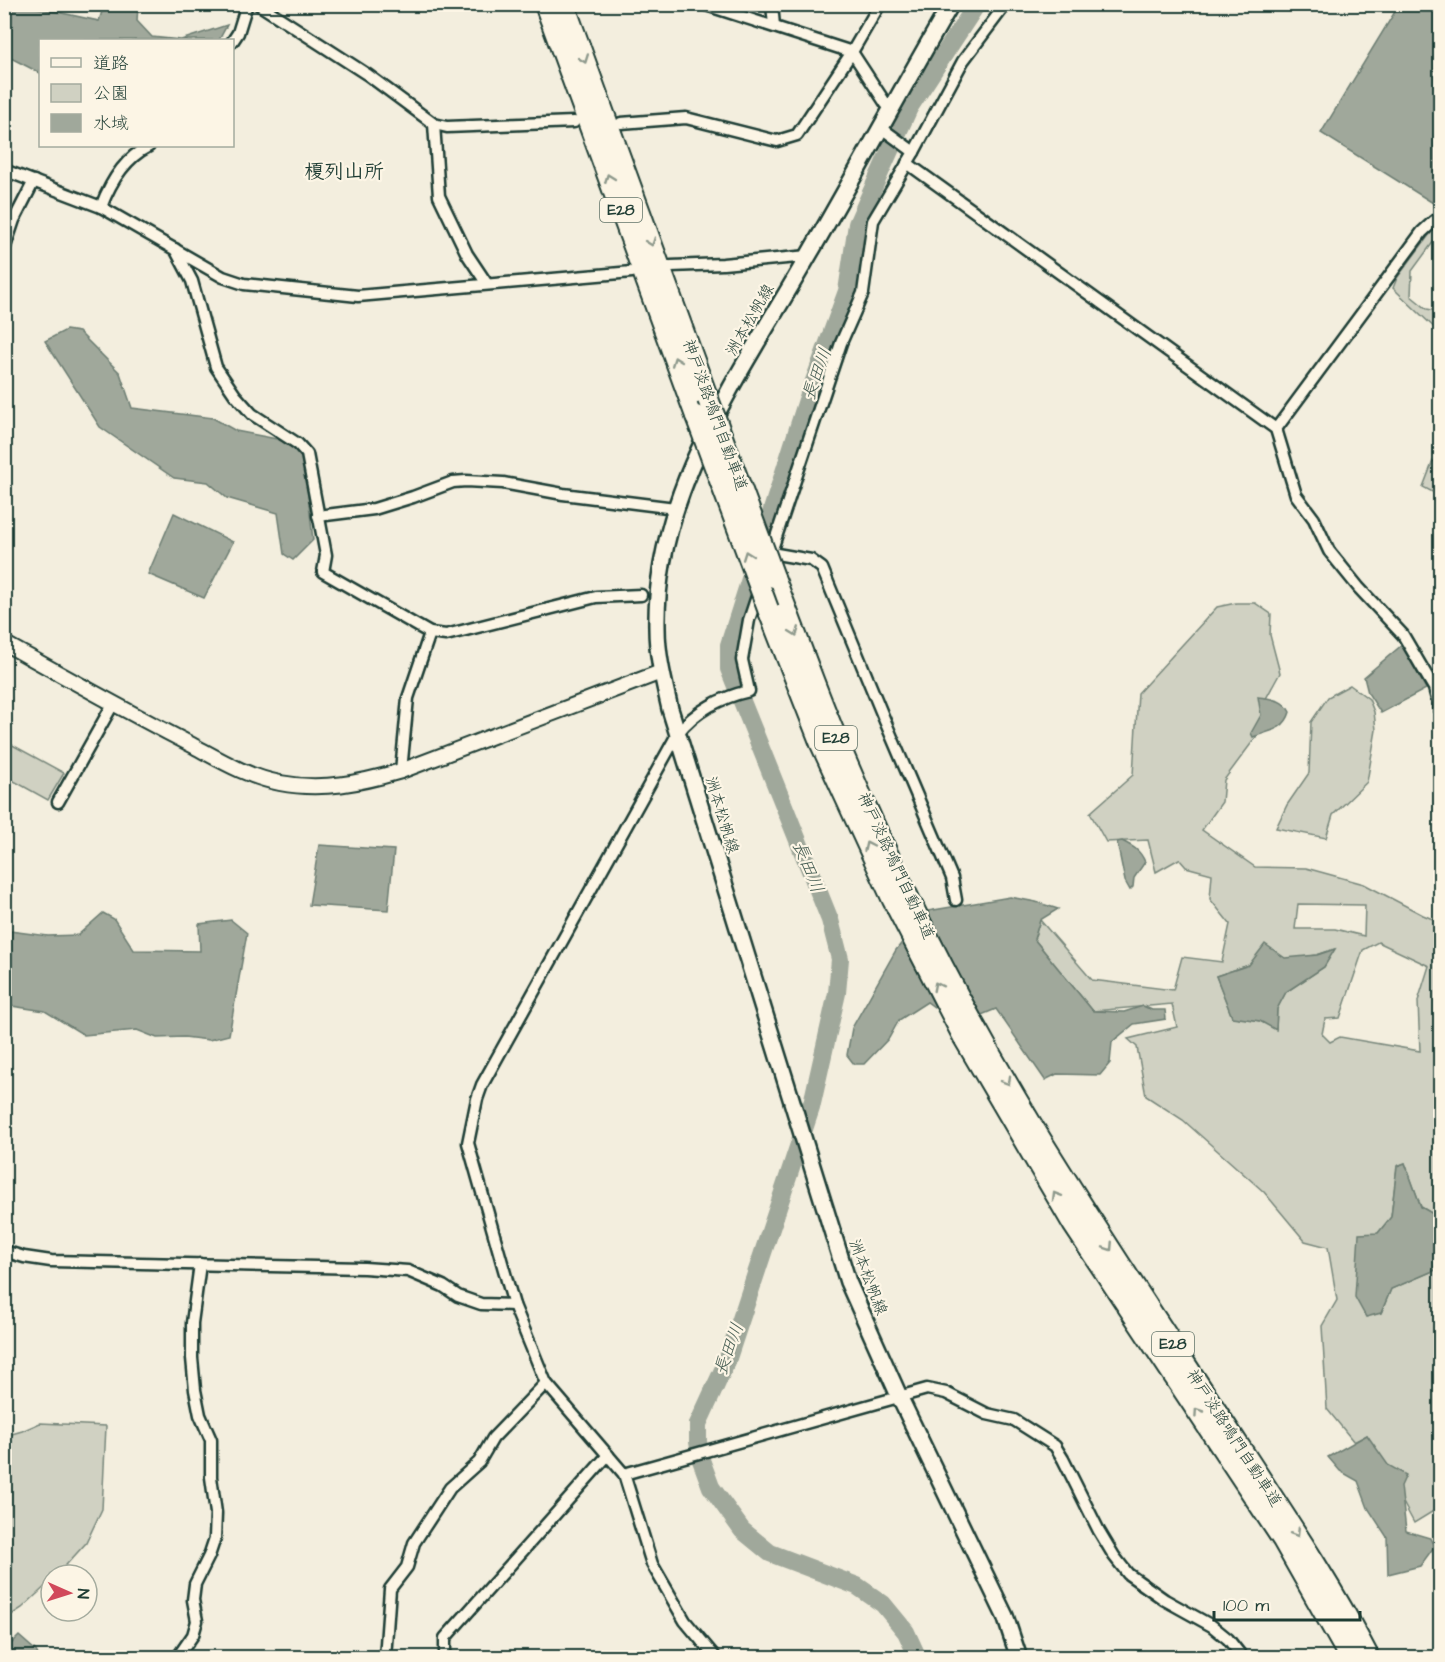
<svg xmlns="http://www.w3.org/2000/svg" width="1445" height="1662" font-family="'Architects Daughter','Klee One',sans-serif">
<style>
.green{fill:#d0d1c2;stroke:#78877b;stroke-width:1.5;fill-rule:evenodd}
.water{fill:#a0a89b;stroke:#6c7d72;stroke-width:1.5}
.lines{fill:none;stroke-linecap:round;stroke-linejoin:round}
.river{stroke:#a0a89b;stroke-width:18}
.minor-casing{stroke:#1f3d34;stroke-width:15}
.tertiary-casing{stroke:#1f3d34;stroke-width:18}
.secondary-casing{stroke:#1f3d34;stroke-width:20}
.motorway-casing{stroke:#1f3d34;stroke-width:24}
.minor{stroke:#fcf5e5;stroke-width:10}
.tertiary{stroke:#fcf5e5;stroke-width:14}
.secondary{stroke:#fcf5e5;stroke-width:15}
.motorway{stroke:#fcf5e5;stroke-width:20}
.motorway-bridge-casing{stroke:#1f3d34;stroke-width:24;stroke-linecap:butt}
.motorway-bridge{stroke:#fcf5e5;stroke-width:20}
.oneway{stroke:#8e998c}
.labels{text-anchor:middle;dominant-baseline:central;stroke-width:4.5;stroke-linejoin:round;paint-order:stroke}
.shield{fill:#fcf5e5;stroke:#617469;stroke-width:1.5}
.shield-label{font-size:15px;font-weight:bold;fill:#1f3d34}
.street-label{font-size:16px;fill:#1f3d34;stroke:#fcf5e5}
.water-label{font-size:18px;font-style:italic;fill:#465d53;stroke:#fcf5e5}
.quarter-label{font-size:20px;font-weight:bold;fill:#1f3d34;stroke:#fcf5e5}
</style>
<rect width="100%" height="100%" fill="#f3eede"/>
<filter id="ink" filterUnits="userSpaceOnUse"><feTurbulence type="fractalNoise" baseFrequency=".0167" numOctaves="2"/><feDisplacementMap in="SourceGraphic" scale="12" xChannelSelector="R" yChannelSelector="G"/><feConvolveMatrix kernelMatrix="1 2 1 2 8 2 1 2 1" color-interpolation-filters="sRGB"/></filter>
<g filter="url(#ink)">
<g class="green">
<path d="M1440,228V247L1434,241L1412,271L1411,296L1427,309L1437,311L1440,308V333L1393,288L1397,278L1433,230Z"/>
<path d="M1433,461L1440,463V496L1423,487Z"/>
<path d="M1236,603H1255L1271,614L1270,635L1280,673L1263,704L1262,729L1224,780L1222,802L1202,830L1255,867L1306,868L1364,884L1423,915L1440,922V1218L1421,1207L1405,1163L1397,1166L1391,1217L1378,1233L1381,1313L1391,1289L1440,1268V1507L1414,1523L1367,1435L1354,1442L1327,1409L1322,1326L1337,1300L1328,1247L1305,1241L1264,1192L1183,1120L1146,1096L1137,1047L1128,1039L1177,1027L1172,1004L1093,1011L1034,939L1040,920L1092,980L1173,990L1182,957L1222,962L1230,924L1210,899L1212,874L1186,867L1179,859L1156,872L1148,840L1106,842L1090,813L1133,775L1138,693L1217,607ZM1298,904L1365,905L1364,936L1335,929H1295ZM1378,942L1429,966L1418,1001L1420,1051L1340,1037L1330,1042L1322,1034L1325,1019L1340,1018L1363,950ZM1334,949L1324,967L1286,992L1277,1009L1276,1029L1260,1021L1232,1016L1216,976L1249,965L1317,955Z"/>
<path d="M1350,685L1369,699L1374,712L1376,730L1367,782L1333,815L1326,838L1276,828L1287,805L1309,773L1311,722L1328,697Z"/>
<path d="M5,741L64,773L48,800L5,776Z"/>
<path d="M40,1423L106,1426L102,1509L86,1543L57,1575H51V1581L22,1608L5,1619V1436L22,1431Z"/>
</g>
<g class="water">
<path d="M4,5H25L99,21L104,5H138L137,21L152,37L181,40L227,25L219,40H40V73L5,55Z"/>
<path d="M1399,5H1440V174L1433,203L1321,133Z"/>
<path d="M66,330L79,332L120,373L132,408L213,418L236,431L282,440L303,449L313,540L293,560L284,554L278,513L227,498L208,482L174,478L100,427L45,341Z"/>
<path d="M174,513L233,542L204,598L148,574Z"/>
<path d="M1402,645L1426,689L1381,713L1368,693L1364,677Z"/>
<path d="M1258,697C1272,699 1283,699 1290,712C1285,730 1269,731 1253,737L1251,733L1261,715Z"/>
<path d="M1122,841C1134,847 1140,850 1145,862L1134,878L1133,887L1130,890L1125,881L1117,842Z"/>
<path d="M319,845L394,850L388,910L309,905Z"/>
<path d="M1010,897L1036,902L1058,909L1040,920L1034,939L1093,1011L1124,1012L1143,1006L1152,1010H1165L1166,1019L1134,1024L1112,1042L1110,1063L1100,1075L1057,1074L1045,1080L996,1009L967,1021L945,1015L927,1002L899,1020L889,1038L864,1064H854L847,1055L852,1028L896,950L928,911Z"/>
<path d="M103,913L114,919L134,950L200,951L199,924L231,920L247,933L229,1035L209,1040L184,1037L157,1038L137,1030L84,1035L45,1011L5,1005V924L10,931L48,936L78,935Z"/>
<path d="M1265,944L1285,958L1317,955L1335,949L1324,967L1286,992L1277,1009L1276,1030L1260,1021L1232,1017L1216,976L1249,965Z"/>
<path d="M1405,1163L1421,1207L1440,1218V1268L1391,1289L1381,1313L1366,1317L1355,1297L1359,1234L1378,1233L1391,1217L1397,1166Z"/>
<path d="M1367,1435L1388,1465L1406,1475L1401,1486L1406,1531L1430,1538L1434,1547L1420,1566L1388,1574L1387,1537L1368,1508L1358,1481L1340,1471L1328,1457Z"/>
<path d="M19,1636L36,1651L39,1657H13L10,1645Z"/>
</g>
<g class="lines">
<path class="river" d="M918,1658L906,1632L883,1604L857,1586L770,1553L742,1530L711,1487L701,1460L698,1442V1424L727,1361L811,1108L837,993L840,959L830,920L729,669V645L807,400L847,291L857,224L909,108L977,4"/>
<g class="minor-casing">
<g id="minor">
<path d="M258,4L368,75L434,124L447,127L574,122"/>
<path d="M703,4L852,52L886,104L891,107"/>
<path d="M772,4L774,26"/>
<path d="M232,42L238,33L247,4"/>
<path d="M621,123L686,118L777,141L797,135L852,52L880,4"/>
<path d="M434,124L439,196L467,254L487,284"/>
<path d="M880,127L914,152"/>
<path d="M907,163L1276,429L1296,495L1314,519L1329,551L1359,588L1403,635L1434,688L1440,710"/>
<path d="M4,170L101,207L223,277L244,284L358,296L632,272"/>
<path d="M101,207C110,183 125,158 149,146"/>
<path d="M175,249L192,281L216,367L235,395L252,414L298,444L307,454L326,555L323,572L430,633L446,635L596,597L641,595"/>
<path d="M4,250L14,220L34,181"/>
<path d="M671,266L723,264L808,256"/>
<path d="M1276,429L1422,232L1434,221L1440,220"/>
<path d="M318,516L374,509L413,497L453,482L466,481L503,483L563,494L675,508"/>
<path d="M771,553L811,560L822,568L885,721L952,878L956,900"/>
<path d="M769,558L841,343L863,293L873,221L914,152L963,61L1006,4"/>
<path d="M401,771L408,698L430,633"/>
<path d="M58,802L113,704"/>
<path d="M4,1251L24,1257L51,1261L364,1268L408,1271L443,1286L458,1296L481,1304L514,1305"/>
<path d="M624,1474L927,1389L946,1393L987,1414L1014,1420L1055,1446L1063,1459L1099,1531L1114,1556L1128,1574L1165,1600L1212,1626L1228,1639L1243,1658"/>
<path d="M177,1658L193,1635L197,1621L193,1600L195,1584L209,1556L215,1538L216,1513L211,1477V1440L200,1415L195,1390L192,1358V1323L200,1264"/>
<path d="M385,1658L390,1589L407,1567L414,1543L450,1488L479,1462L493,1438L546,1383"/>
<path d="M445,1658V1638L608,1455"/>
<path d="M716,1658L685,1621L652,1564L624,1474L546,1383L514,1305L468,1143L477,1099L482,1085L678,733C695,711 722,697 749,691L742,660L749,620L759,590"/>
</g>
</g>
<g class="tertiary-casing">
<path id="tertiary" d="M4,643C67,678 129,713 192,745C220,760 248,777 280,783C322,791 360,783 401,771L661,672"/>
</g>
<g class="secondary-casing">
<path id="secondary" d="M951,4C902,88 856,174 807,258C742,372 654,490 657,628C657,656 664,682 670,709L848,1282L899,1396L1005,1616L1019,1658"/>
</g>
<g class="motorway-casing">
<g id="motorway">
<path d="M545,4L696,416"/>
<path d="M564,4L708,399"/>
<path d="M774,577C795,631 814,686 837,740C893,873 958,1004 1033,1127C1099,1235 1170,1340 1239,1446C1284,1515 1331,1584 1369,1658"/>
<path d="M768,609L821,744L893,900L964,1038L1073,1224L1283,1540L1350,1658"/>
</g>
</g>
<use href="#minor" class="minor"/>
<use href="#tertiary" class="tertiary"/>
<use href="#secondary" class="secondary"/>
<use href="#motorway" class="motorway"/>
<g class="motorway-bridge-casing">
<g id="motorway-bridge">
<path d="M708,399L774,577"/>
<path d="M696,416L768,609"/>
</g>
</g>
<use href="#motorway-bridge" class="motorway-bridge"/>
</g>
<defs><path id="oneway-chevron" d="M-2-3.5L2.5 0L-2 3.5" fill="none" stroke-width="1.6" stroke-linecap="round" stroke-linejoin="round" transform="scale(1.5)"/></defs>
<g class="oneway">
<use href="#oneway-chevron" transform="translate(584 59) rotate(70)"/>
<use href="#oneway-chevron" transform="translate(609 178) rotate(-110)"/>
<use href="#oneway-chevron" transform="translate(651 242) rotate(70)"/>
<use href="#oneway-chevron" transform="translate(676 361) rotate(-110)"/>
<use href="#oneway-chevron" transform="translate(747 555) rotate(-110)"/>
<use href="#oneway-chevron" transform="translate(795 632) rotate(69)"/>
<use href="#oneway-chevron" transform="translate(868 846) rotate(-115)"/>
<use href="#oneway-chevron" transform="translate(937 986) rotate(-117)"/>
<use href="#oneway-chevron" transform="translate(1007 1081) rotate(60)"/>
<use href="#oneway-chevron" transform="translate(1056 1196) rotate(-121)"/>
<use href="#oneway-chevron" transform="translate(1109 1247) rotate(57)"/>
<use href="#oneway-chevron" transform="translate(1198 1412) rotate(-124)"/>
<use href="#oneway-chevron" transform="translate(1296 1533) rotate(58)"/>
</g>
</g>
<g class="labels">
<g class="shield">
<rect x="600" y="198" width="42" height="24" rx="4.5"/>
<rect x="815" y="726" width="42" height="24" rx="4.5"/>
<rect x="1152" y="1332" width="42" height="24" rx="4.5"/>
</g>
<g class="shield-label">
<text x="621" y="210">E28</text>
<text x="836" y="738">E28</text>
<text x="1173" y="1344">E28</text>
</g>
<g class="street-label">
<text transform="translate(750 320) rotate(-60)">洲本松帆線</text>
<text transform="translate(715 415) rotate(70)">神戸淡路鳴門自動車道</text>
<text transform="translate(722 815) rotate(73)">洲本松帆線</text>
<text transform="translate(896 866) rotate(65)">神戸淡路鳴門自動車道</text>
<text transform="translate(868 1277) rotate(69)">洲本松帆線</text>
<text transform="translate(1234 1438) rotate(57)">神戸淡路鳴門自動車道</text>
</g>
<g class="water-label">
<text transform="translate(817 374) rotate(-70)">長田川</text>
<text transform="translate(808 867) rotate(68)">長田川</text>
<text transform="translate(729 1349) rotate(-70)">長田川</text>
</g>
<g class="quarter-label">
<text x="344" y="172">榎列山所</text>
</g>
</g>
<rect width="1445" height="1662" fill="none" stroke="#fcf5e5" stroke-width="24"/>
<rect x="12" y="12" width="1421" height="1638" fill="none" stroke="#1f3d34" stroke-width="2" filter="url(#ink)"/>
<rect x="39" y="39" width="195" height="108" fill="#fcf5e5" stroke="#a4ab9e" stroke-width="1.5"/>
<rect x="51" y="58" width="30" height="9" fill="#fcf5e5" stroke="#a4ab9e" stroke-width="1.5"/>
<text x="93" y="69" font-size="18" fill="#1f3d34">道路</text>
<rect x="51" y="84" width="30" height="18" fill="#d0d1c2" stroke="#a4ab9e" stroke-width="1.5"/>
<text x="93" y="99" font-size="18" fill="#1f3d34">公園</text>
<rect x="51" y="114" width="30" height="18" fill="#a0a89b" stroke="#a4ab9e" stroke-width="1.5"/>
<text x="93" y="129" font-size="18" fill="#1f3d34">水域</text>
<g transform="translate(69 1593) rotate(93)"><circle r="28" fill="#fcf5e5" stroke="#a4ab9e" stroke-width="1.5"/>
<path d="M0-4.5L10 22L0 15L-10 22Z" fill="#d1495b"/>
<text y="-9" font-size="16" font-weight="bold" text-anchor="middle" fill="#1f3d34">N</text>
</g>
<path d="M1214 1611v9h146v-9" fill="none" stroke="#1f3d34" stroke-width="3"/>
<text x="1223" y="1611" font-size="18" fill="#1f3d34" stroke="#fcf5e5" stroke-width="4.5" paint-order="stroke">100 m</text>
</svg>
